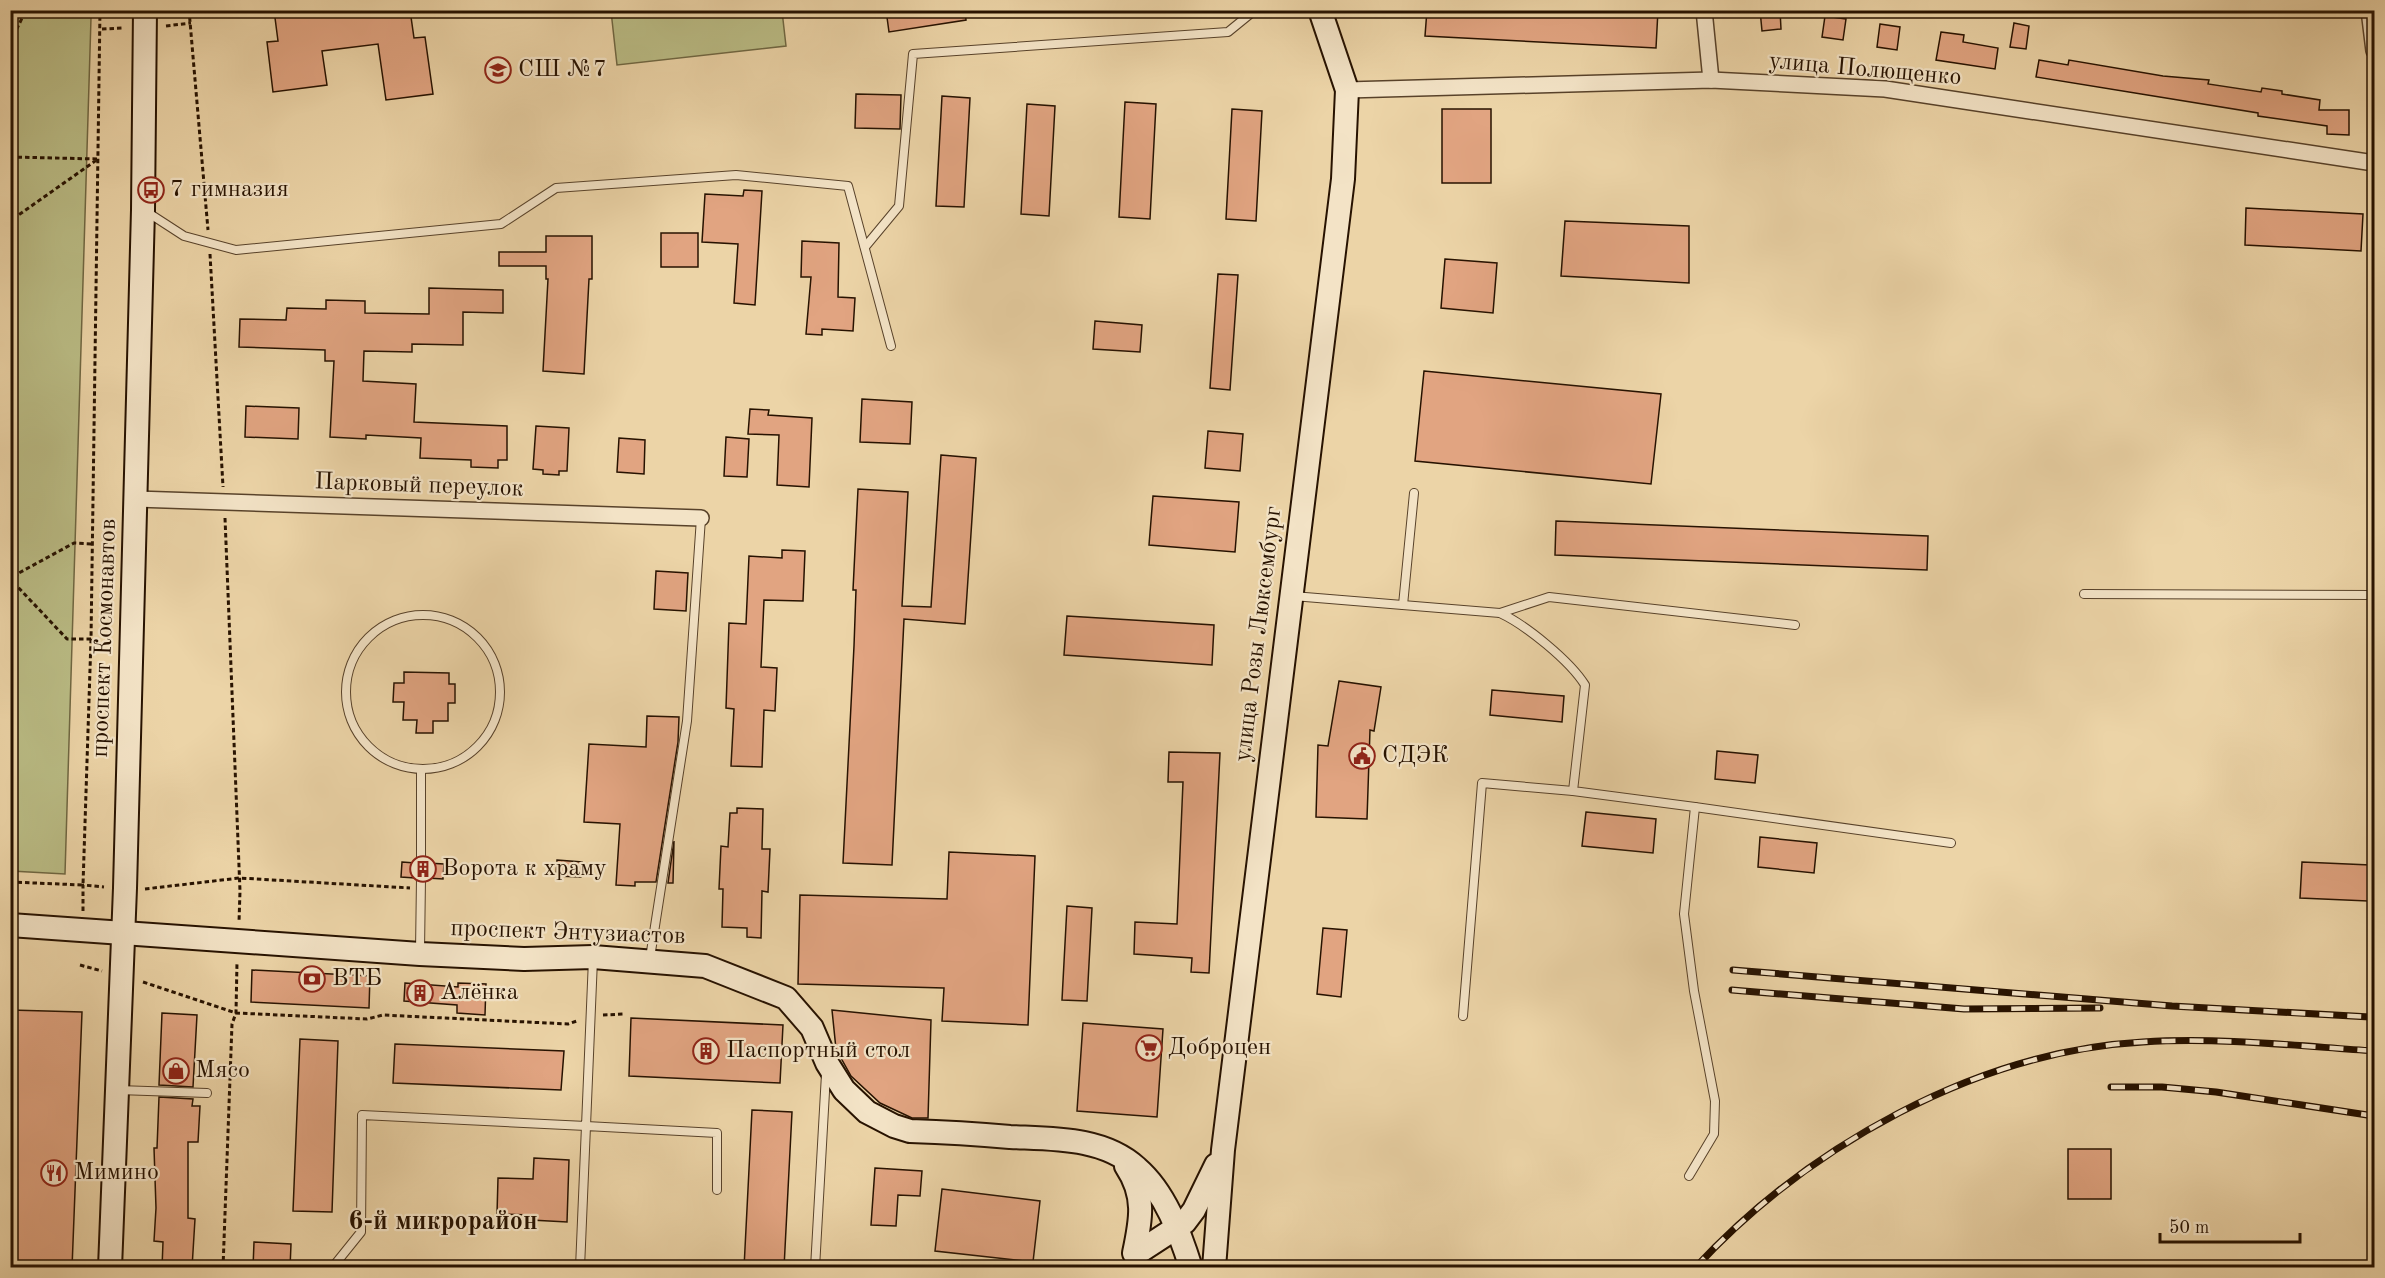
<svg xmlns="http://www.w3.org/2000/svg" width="2385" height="1278" font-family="'Old Standard TT',serif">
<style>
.green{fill:#babc85;stroke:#706742;stroke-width:1.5}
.building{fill:#e1a481;stroke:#271200;stroke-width:1.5}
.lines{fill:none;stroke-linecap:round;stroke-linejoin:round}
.lane-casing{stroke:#58422a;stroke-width:10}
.street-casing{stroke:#58422a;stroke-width:18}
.secondary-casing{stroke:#271200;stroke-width:26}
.path{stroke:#271200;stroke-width:3;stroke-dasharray:4.5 3;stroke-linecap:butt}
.lane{stroke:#f3e3c6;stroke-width:8}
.street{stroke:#f3e3c6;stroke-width:15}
.secondary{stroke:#f3e3c6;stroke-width:22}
.rail-casing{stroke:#271200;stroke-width:7}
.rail{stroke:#f3e3c6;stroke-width:4.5;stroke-dasharray:14;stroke-linecap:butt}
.labels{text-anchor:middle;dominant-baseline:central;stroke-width:4.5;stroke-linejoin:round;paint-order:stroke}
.poi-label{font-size:24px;fill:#271200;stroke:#f3e3c6;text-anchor:start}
.street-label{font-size:24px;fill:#271200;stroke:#f3e3c6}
.neighbourhood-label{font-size:26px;font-weight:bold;fill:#271200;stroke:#f3e3c6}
</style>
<rect width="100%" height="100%" fill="#ecd4a7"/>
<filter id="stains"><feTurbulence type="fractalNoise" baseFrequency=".00333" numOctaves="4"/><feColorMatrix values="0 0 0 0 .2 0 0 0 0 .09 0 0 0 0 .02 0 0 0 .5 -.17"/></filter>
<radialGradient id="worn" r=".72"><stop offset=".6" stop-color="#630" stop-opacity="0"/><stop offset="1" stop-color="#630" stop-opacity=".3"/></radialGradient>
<g class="green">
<path d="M10,11H90L91,18L65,874L11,871Z"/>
<path d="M611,11H782L786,46L617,65Z"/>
</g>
<g class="building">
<path d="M274,10H410L414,38L425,37L433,94L386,100L378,44L322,51L327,85L273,92L267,42L278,41Z"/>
<path d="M886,10H965L966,20L889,32Z"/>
<path d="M1427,10H1509L1630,17V10H1658L1656,48L1425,36Z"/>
<path d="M1760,10H1780L1781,29L1762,31Z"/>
<path d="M1825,16L1846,19L1843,40L1822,37Z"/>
<path d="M2014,23L2029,26L2026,49L2010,47Z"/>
<path d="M1880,24L1900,27L1897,50L1877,47Z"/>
<path d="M1941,32L1964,35L1963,42L1998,48L1995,69L1936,60Z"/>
<path d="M2039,60L2068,65L2069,60L2163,76L2209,80L2208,84L2261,92L2262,88L2282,91V94L2320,100L2319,110H2349V135L2327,134V126L2258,116V113L2036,77Z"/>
<path d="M856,94L901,95L900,129L855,128Z"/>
<path d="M942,96L970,98L964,207L936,206Z"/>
<path d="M1125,102L1156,104L1150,219L1119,217Z"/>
<path d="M1027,104L1055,106L1049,216L1021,214Z"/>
<path d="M1232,109L1262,111L1256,221L1226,219Z"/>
<rect x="1442" y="109" width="49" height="74"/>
<path d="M744,190L762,191L755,305L734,303L738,244L702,242L705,194L743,196Z"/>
<path d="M2246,208L2363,214L2361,251L2245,245Z"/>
<path d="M1565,221L1689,226V283L1561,276Z"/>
<rect x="661" y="233" width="37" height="34"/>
<path d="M546,236H592V279H589L584,374L543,371L548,279H546V266H499V252H546Z"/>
<path d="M802,241L839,243L838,297L855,298L853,331L822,329V335L806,334L811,277H801Z"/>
<path d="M1445,259L1497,263L1493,313L1441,308Z"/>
<path d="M1218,274L1238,275L1230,390L1210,388Z"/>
<path d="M429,288L503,290V313L463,312V345L412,344V352L364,351L363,381L416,384L414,422L507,426V460H498V468L471,467V460L420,458L421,438L366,435V439L330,437L334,361H325V350L239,347L240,319L286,320L287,308L326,309V300L365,301V313L429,314Z"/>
<path d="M1095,321L1142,325L1140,352L1093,349Z"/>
<path d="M1424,371L1661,394L1651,484L1415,461Z"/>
<path d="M862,399L912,402L910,444L860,442Z"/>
<path d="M246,406L299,408L298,439L245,437Z"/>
<path d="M750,409L769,410L768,415L812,418L809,487L777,485L779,435L748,434Z"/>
<path d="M536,426L569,428L567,471H559V475L543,474V470L533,469Z"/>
<path d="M1208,431L1243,434L1240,471L1205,468Z"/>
<path d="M726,437L749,439L747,477L724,476Z"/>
<path d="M619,438L645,440L644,474L617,472Z"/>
<path d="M941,455L976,458L965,624L904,619L892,865L843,863L854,646L856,590H853L858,489L908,492L902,606L931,607Z"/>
<path d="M1153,496L1239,502L1235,552L1149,545Z"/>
<path d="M1556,521L1928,536L1927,570L1555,555Z"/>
<path d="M782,550L805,551L803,601L764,600L761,667L777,668L775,711L764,710L762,767L731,766L734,709L726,708L729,623L746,624L749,556L782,558Z"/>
<path d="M656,571L688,573L686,611L654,609Z"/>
<path d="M1067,616L1214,625L1212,665L1064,655Z"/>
<path d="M404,672L449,673V684H455V703H448V721H433V733H416L417,720H403L404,702H393L394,683H404Z"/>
<path d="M1339,681L1381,687L1374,731L1370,730L1367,819L1316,817L1318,745L1328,746Z"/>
<path d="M1492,690L1564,696L1562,722L1490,715Z"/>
<path d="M647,716L679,717L678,742L656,882H635V886L616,885L620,824L584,822L589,744L646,747Z"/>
<path d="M1717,751L1758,755L1755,783L1715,779Z"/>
<path d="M1169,752L1220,753L1209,973L1191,972L1192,958L1134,954L1135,922L1177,924L1183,782H1168Z"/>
<path d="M737,808L763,809L762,849H770L768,892L762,891L761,938L747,937V928L722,927L723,889H719L721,846L728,847L730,813H737Z"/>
<path d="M1586,812L1656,819L1653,853L1582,846Z"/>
<path d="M1760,837L1817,843L1814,873L1758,867Z"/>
<path d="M674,841L673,883H668Z"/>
<path d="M949,852L1035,856L1028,1025L942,1021L944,988L798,984L800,895L947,899Z"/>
<path d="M557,860L582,862L581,877L556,876Z"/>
<path d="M402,862L415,863L420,869L424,868L427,863L444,864L443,879L427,878L422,872L418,873L415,878L401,877Z"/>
<path d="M2302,862L2370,865L2368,901L2300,898Z"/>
<path d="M1067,906L1092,908L1087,1001L1062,1000Z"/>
<path d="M1323,928L1347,930L1341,997L1317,994Z"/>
<path d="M252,970L370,976L369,1008L251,1002Z"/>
<path d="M405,983L458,987V983L486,984L485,1015L457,1013V1005L404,1001Z"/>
<path d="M10,1010L82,1012L72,1268H10Z"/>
<path d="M832,1010L931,1020L928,1118H912L880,1103L851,1076L836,1049Z"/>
<path d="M162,1013L197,1015L193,1087L159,1085Z"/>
<path d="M631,1018L783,1025L780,1083L629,1076Z"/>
<path d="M1083,1023L1163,1029L1157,1117L1077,1111Z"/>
<path d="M300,1039L338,1041L332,1212L293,1211Z"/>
<path d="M395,1044L564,1051L561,1090L393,1083Z"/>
<path d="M159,1097L193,1099L192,1106H200L198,1142H188V1218L195,1219L192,1268H162L163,1242L154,1241L156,1208L154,1148H157Z"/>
<path d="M752,1110L792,1112L784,1268H744Z"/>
<rect x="2068" y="1149" width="43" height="50"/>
<path d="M534,1158L569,1160L567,1222L531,1220V1215L497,1214L498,1178L533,1179Z"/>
<path d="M875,1168L922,1171L920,1196L898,1195L896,1226L871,1225Z"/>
<path d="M942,1189L1040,1201L1033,1262L935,1251Z"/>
<path d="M254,1242L291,1244L290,1268H253Z"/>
</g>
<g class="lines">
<g class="lane-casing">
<g id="lane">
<path d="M147,212L184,236L236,250L501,224L556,188L736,175L848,186L891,346"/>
<path d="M865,247L899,206L913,54L1228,32L1255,10"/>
<path d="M2084,594L2374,595"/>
<path d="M1293,596L1500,613C1526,625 1570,661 1585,685L1573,791L1695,807L1684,914L1694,991L1715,1101L1714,1134L1689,1176"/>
<path d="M1403,605L1414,493"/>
<path d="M1500,613L1549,597L1795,625"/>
<circle cx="423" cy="692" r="77"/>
<path d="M421,770V863"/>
<path d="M1695,807L1951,843"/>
<path d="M420,951L421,878"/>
<path d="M650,958L687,721L701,518"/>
<path d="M1463,1016L1482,783L1573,791"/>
<path d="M118,1090L207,1093"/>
<path d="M332,1268L361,1232L362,1115L586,1126L593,959"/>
<path d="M580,1268L586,1126L717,1133V1190"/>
<path d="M815,1268L826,1074"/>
</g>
</g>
<g class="street-casing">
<g id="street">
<path d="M1704,10L1711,80"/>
<path d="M2369,10L2374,51"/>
<path d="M1347,90L1711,80L1885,89L2374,163"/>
<path d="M136,499L701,518"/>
</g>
</g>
<g class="secondary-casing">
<g id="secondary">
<path d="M10,925L420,954L524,959L593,957L705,966L786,998L812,1028L827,1063L844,1090L867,1112L894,1126L910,1131C943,1132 977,1134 1010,1137C1053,1139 1103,1137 1137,1168C1165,1192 1180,1233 1191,1268"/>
<path d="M1126,1166C1146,1196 1141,1220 1134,1253"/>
<path d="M1142,1250L1185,1222L1194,1210L1216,1165"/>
<path d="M110,1268L125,888L143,210L145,10"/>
<path d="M1214,1268L1223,1150L1343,179L1347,90L1320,10"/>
</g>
</g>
<g class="path">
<path d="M189,10L208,230"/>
<path d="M166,26L191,23"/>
<path d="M102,29L124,28"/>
<path d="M10,43L26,10"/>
<path d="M10,157L98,159L10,221"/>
<path d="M210,254L223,487"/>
<path d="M225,518L240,891L239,922"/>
<path d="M91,639H67L15,584L17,574L74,543L93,544"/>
<path d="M10,882L83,885L91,639L100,10"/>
<path d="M145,889L239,878L410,888"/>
<path d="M83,911V885L104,887"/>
<path d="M80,965L102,971"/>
<path d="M143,982L236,1013L367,1019L383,1015L568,1024L577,1021"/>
<path d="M603,1015L625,1014"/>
<path d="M223,1268L232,1024L236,1013L237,962"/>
</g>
<use href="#lane" class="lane"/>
<use href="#street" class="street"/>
<use href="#secondary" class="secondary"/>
<g class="rail-casing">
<g id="rail">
<path d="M1733,970L2172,1006L2370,1017"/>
<path d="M1732,990L1964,1009L2100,1008"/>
<path d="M2111,1087H2162L2216,1092L2374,1116"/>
<path d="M1695,1268C1807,1147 1977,1051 2143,1042C2220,1037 2298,1046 2374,1051"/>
</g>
</g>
<use href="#rail" class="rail"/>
</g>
<defs>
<g id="school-ring" transform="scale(1.35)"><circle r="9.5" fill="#f3e3c6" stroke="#8f2418" stroke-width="1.5"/><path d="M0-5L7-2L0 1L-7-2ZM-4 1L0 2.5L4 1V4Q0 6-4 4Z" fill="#8f2418"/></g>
<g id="bus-ring" transform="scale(1.35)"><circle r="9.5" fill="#f3e3c6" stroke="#8f2418" stroke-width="1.5"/><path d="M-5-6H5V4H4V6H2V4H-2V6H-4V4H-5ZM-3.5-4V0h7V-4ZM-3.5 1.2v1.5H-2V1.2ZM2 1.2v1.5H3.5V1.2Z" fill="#8f2418"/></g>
<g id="civic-ring" transform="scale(1.35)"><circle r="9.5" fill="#f3e3c6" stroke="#8f2418" stroke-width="1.5"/><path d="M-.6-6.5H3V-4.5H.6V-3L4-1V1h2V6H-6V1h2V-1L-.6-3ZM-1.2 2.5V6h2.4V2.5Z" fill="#8f2418"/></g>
<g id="building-ring" transform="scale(1.35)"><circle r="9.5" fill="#f3e3c6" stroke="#8f2418" stroke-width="1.5"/><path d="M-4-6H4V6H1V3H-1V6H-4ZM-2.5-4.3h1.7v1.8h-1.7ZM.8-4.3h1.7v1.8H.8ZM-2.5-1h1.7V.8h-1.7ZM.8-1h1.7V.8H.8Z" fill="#8f2418"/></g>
<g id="bank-ring" transform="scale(1.35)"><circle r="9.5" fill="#f3e3c6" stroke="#8f2418" stroke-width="1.5"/><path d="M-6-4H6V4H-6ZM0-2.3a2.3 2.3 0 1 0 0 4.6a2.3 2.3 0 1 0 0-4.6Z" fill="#8f2418"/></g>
<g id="supermarket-ring" transform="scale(1.35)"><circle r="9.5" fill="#f3e3c6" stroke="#8f2418" stroke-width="1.5"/><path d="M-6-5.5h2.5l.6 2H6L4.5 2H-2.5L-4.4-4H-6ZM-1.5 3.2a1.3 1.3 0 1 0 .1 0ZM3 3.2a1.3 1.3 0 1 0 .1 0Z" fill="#8f2418"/></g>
<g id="shop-ring" transform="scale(1.35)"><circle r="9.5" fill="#f3e3c6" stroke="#8f2418" stroke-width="1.5"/><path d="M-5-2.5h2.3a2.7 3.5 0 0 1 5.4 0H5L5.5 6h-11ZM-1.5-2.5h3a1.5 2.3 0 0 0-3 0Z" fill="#8f2418"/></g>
<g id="restaurant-ring" transform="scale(1.35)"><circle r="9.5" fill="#f3e3c6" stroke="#8f2418" stroke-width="1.5"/><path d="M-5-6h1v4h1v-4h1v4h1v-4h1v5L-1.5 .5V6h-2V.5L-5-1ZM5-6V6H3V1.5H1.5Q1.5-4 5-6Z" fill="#8f2418"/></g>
</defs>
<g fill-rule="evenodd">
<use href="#school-ring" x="498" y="70"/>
<use href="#bus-ring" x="151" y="190"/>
<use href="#civic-ring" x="1362" y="756"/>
<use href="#building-ring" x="423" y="869"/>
<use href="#bank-ring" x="312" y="979"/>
<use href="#building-ring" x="420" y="993"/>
<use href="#supermarket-ring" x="1149" y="1048"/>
<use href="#building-ring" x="706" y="1051"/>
<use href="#shop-ring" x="176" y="1071"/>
<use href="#restaurant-ring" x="54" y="1173"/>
</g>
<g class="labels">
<g class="poi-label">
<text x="518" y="70">СШ №7</text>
<text x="170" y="190">7 гимназия</text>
<text x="1382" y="756">СДЭК</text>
<text x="442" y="869">Ворота к храму</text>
<text x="332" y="979">ВТБ</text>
<text x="440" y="993">Алёнка</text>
<text x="1168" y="1048">Доброцен</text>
<text x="726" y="1051">Паспортный стол</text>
<text x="195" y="1071">Мясо</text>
<text x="74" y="1173">Мимино</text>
</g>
<g class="street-label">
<text transform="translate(1865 70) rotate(5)">улица Полющенко</text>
<text transform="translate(419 486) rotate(2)">Парковый переулок</text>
<text transform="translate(1259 634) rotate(-83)">улица Розы Люксембург</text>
<text transform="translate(105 638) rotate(-88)">проспект Космонавтов</text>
<text transform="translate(568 933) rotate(2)">проспект Энтузиастов</text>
</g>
<g class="neighbourhood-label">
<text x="443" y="1222">6-й микрорайон</text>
</g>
</g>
<rect width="2385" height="1278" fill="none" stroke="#ecd4a7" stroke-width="36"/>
<rect x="12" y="12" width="2361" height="1254" fill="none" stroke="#271200" stroke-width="3"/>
<rect x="18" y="18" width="2349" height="1242" fill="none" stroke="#271200" stroke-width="1.5"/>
<path d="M2160 1233v9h140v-9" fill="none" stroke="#271200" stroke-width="3"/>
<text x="2169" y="1233" font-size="18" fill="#271200" stroke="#f3e3c6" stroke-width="4.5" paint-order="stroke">50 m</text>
<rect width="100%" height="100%" filter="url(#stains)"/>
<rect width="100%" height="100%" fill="url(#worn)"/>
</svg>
